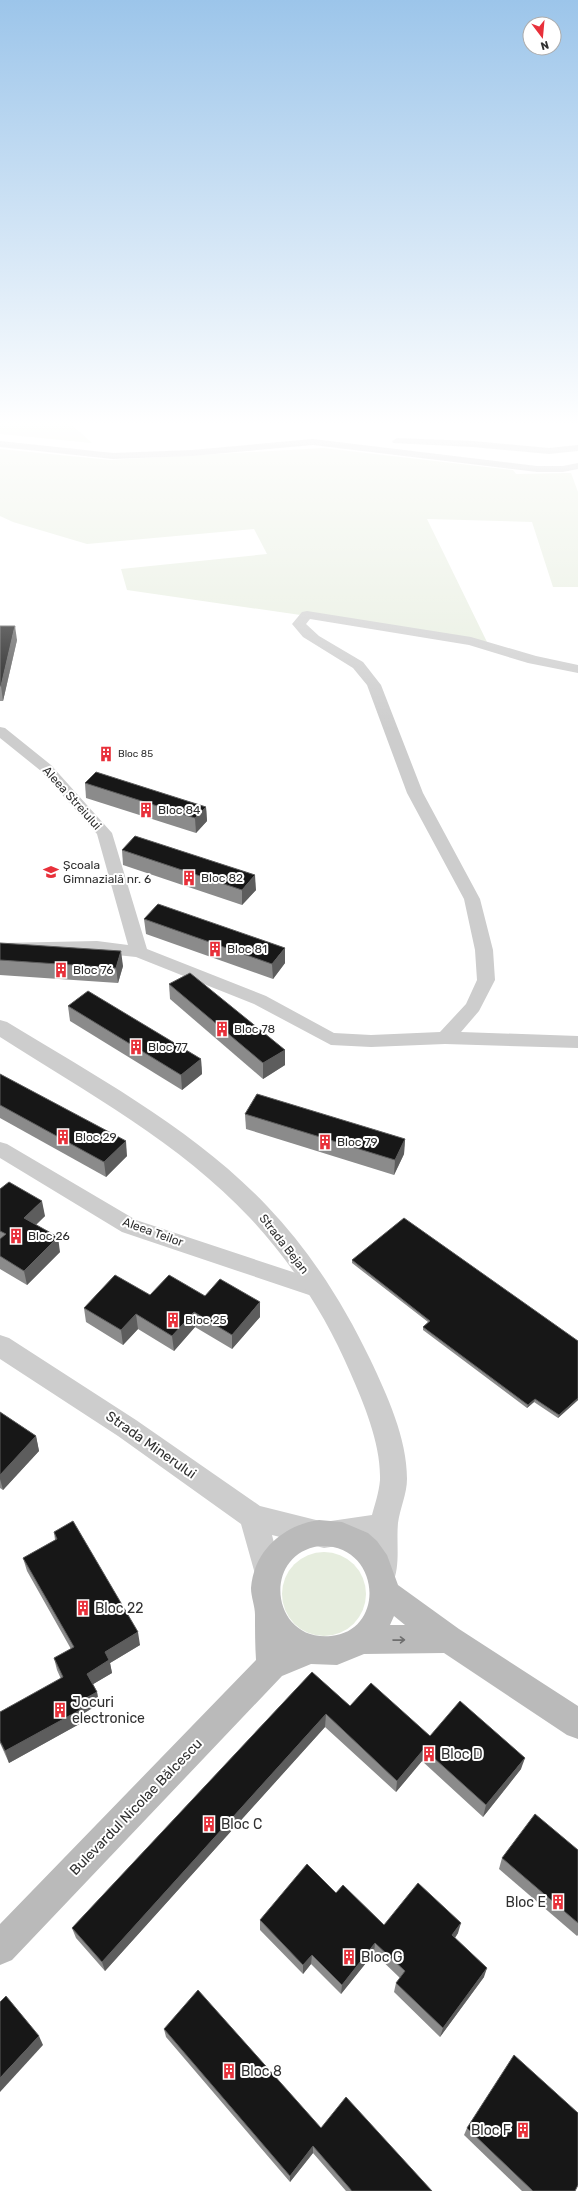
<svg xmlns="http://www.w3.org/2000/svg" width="578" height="2191" font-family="Rubik,sans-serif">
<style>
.green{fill:#e6edde}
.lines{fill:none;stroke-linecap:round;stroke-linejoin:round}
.minor{fill:#cdcdcd;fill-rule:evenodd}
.tertiary{fill:#cdcdcd;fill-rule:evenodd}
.secondary{fill:#bababa;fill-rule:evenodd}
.wall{fill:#8b8b8b}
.shaded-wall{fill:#5d5d5d}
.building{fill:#171717;stroke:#5d5d5d}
.oneway{stroke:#6e6e6e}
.labels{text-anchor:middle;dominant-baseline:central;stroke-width:4;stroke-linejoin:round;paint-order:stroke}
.far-poi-label{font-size:10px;fill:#303030;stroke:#fff;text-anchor:start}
.street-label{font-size:12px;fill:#303030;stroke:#fff}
.poi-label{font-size:12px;fill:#303030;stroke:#fff;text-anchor:start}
.near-street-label{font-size:14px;fill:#303030;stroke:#fff}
.near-poi-label{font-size:14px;fill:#303030;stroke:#fff;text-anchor:start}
</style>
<rect width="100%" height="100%" fill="#fff"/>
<g class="green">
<path d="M0,423H70L92,443L0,434Z"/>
<path d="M323,448L513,470L516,474L571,473L578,492V587H553L532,522L427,519L487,642L127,590L121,569L267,554L254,529L87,544L13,522L0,516V449L110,460Z"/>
<circle cx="324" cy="1594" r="42"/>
</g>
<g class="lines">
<g class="minor">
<path d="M397,438L473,441L549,448L578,445V451L549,454L473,447L393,443L392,441Z"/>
<path d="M313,439L537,466H563L578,463V469L563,472H537L313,445L192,456L113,459L0,447V441L113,453L192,450Z"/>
<path d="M307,611L471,637L536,656L578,665V673L528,663L469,645L310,619L306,624L319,636L363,662L381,685L423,793L480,899L493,950L495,980L479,1011L461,1032L578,1036V1048L445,1044L371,1047L331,1045L254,1004L136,957L97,953L0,955V943L97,941L128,945L97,834L41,771L0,738V727L5,728L51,765L112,833L147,949L266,996L334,1033L371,1035L440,1032L466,1004L477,980L475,950L464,899L407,793L367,685L353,668L303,637L292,624L302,612Z"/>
<path d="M0,1142L7,1144L136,1220L326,1283L329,1289L326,1295L318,1298L122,1232L0,1158Z"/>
</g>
<path class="tertiary" d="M0,1020L7,1022C97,1077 194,1129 267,1206C310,1251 343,1303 370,1359C387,1395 407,1438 407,1479C407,1494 400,1508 398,1523C396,1543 401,1566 392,1585L382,1589L372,1585L368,1575L369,1541L324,1548L272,1535L281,1571L277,1581L267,1585L257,1581L241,1524L118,1436L0,1359V1335L9,1338L136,1420L260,1506L324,1522L372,1515C375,1504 379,1492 380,1480C381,1444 364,1404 350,1372C326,1316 292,1263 250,1218C180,1143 86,1092 0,1037Z"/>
<path class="secondary" d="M319,1520L342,1522L368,1533L377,1541L387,1555L398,1585L459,1629L578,1706V1739L567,1735L444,1653L364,1654L337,1665L311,1664L282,1676L12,1960L0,1965V1924L256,1660C255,1645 255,1630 255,1615C255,1606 251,1597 251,1588C254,1550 284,1525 319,1520ZM319,1546C381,1543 387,1631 331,1636C271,1642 261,1555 319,1546ZM394,1616L405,1625H390Z"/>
</g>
<g class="wall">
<path d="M0,626L17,640L3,701H0Z"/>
<path d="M85,783L206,807L207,821L196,833L86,798Z"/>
<path d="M122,850L256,890L242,905L123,865Z"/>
<path d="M144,919L285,963L273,979L146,934Z"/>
<path d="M0,943L123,966L118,983L0,975Z"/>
<path d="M169,984L285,1050V1065L263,1079L170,999Z"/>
<path d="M68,1006L201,1059L202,1074L182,1090L70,1021Z"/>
<path d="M0,1074L127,1156L106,1177L0,1118Z"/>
<path d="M245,1114L405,1139L404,1154L394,1175L246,1129Z"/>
<path d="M0,1189L45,1216L36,1225L60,1252L27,1285L0,1269Z"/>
<path d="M352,1260L578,1341V1400L558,1418L534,1402L527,1408L423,1330V1327L428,1322L352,1263Z"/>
<path d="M150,1295L205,1296L260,1317L232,1349L195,1327L174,1351L138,1329L123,1345L86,1322L84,1308Z"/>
<path d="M0,1412L36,1436L39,1451L3,1490L0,1488Z"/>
<path d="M54,1532L140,1645L110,1663L112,1673L93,1684L97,1692L99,1704L81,1715L83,1722L9,1763L0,1743V1712L61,1679L57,1670L54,1658L71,1649L27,1571L23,1558L55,1540Z"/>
<path d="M312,1672L350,1706L521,1769L483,1817L422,1761L396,1792L325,1727L105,1971L76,1938L72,1928Z"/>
<path d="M578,1850V1935L577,1936L499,1869L502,1858Z"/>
<path d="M336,1893L384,1925L458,1933L455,1938L484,1977L440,2037L394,1992L396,1983L400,1978L374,1953L341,1994L311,1964L303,1974L260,1930V1920Z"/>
<path d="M164,2029L321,2128L432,2191H346L313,2153L290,2182L166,2037Z"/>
<path d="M467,2128L575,2191H522L464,2135Z"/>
</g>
<g class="shaded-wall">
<path d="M15,626L17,640L3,701L1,686Z"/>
<path d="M206,807L207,821L196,833L195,818Z"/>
<path d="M255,875L256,890L242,905V890Z"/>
<path d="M285,948V963L273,979L272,964Z"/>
<path d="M121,951L123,966L118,983L116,968Z"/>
<path d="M285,1050V1065L263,1079V1063Z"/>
<path d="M201,1059L202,1074L182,1090L181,1075Z"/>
<path d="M405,1139L404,1154L394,1175L395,1160Z"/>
<path d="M126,1141L127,1156L106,1177L104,1162Z"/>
<path d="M42,1201L45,1216L27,1233L24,1218Z"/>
<path d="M58,1237L60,1252L27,1285L24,1271Z"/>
<path d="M260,1302V1317L232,1349V1335Z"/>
<path d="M194,1312L195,1327L174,1351L172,1336Z"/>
<path d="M136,1314L138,1329L123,1345L121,1330Z"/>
<path d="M578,1398V1400L558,1418L559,1415Z"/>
<path d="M535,1399L534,1402L527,1408L528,1405Z"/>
<path d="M36,1436L39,1451L3,1490L0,1479V1475Z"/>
<path d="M138,1632L140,1645L110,1663L112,1673L90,1686L87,1674L105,1652Z"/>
<path d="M97,1692L99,1704L81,1715L83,1722L9,1763L5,1751L77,1703Z"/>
<path d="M326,1714L325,1727L105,1971L102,1962Z"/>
<path d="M424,1749L422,1761L396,1792L397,1781Z"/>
<path d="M525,1758L521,1769L483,1817L486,1805Z"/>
<path d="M461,1923L458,1933L450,1945L452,1935Z"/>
<path d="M375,1943L374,1953L341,1994L342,1985Z"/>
<path d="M312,1955L311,1964L303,1974V1965Z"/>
<path d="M487,1968L484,1977L440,2037L443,2028Z"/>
<path d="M39,2036L43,2045L0,2092V2078Z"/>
<path d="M313,2146V2153L290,2182V2176Z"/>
</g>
<g class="building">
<path d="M0,626H15L1,686H0Z"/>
<path d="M96,772L206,807L195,818L85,783Z"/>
<path d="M135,836L255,875L242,890L122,850Z"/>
<path d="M158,904L285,948L272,964L144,919Z"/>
<path d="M0,943L121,951L116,968L0,960Z"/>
<path d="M190,973L285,1050L263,1063L169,984Z"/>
<path d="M88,991L201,1059L181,1075L68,1006Z"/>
<path d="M0,1074L126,1141L104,1162L0,1105Z"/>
<path d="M257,1094L405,1139L395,1160L245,1114Z"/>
<path d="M9,1182L42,1201L24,1218L58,1237L24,1271L0,1256V1239L6,1234L0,1231V1189Z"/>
<path d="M404,1218L578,1341V1398L559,1415L535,1399L528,1405L423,1327L430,1321L352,1260Z"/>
<path d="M115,1275L150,1295L169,1275L205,1296L220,1279L260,1302L232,1335L194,1312L172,1336L136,1314L121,1330L84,1308Z"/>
<path d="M0,1412L36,1436L0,1475Z"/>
<path d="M73,1521L138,1632L105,1652L109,1660L87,1674L97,1692L77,1703L80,1710L5,1751L0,1741V1712L63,1677L54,1658L74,1647L23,1558L57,1539L54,1532Z"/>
<path d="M312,1672L350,1706L371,1683L430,1736L460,1701L525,1758L486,1805L424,1749L397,1781L326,1714L102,1962L72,1928Z"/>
<path d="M535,1814L578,1850V1923L502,1858Z"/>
<path d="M307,1864L336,1893L343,1885L384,1925L418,1883L461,1923L452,1935L487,1968L443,2028L396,1983L405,1971L375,1943L342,1985L312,1955L303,1965L260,1920Z"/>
<path d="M198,1990L321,2128L346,2097L432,2191H352L313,2146L290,2176L164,2029Z"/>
<path d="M6,1996L39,2036L0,2078V2002Z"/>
<path d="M514,2055L578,2113V2185L575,2191H533L467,2128Z"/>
</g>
<defs><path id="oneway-shaft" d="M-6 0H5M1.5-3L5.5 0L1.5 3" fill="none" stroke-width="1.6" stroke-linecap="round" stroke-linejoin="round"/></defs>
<use class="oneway" href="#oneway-shaft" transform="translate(399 1640) rotate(-1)"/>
<linearGradient id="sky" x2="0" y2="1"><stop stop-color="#9cc5ea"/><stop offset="0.58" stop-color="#fff"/><stop offset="1" stop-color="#fff" stop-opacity="0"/></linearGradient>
<rect width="578" height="730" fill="url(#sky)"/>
<defs>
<g id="building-bare" transform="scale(1.2)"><path d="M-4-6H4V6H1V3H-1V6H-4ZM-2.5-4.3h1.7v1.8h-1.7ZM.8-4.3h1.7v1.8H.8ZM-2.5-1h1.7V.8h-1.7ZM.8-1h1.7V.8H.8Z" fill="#e8303a" stroke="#fff" stroke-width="2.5" paint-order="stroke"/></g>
<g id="school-bare" transform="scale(1.2)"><path d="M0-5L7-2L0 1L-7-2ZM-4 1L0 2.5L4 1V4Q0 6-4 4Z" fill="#e8303a" stroke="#fff" stroke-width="2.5" paint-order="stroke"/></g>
</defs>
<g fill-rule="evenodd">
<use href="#building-bare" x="106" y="754"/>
<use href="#building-bare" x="146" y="810"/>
<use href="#school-bare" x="51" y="872"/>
<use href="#building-bare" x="189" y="878"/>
<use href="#building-bare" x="215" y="949"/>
<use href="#building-bare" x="61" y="970"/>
<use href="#building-bare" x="222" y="1029"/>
<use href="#building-bare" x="136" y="1047"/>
<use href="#building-bare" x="63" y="1137"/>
<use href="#building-bare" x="325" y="1142"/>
<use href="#building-bare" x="16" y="1236"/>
<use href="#building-bare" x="173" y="1320"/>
<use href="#building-bare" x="83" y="1608"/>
<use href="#building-bare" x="60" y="1710"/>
<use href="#building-bare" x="429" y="1754"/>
<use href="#building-bare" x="209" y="1824"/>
<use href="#building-bare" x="558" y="1902"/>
<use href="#building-bare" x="349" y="1957"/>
<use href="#building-bare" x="229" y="2071"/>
<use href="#building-bare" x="523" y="2130"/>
</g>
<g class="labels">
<g class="far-poi-label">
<text x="118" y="754">Bloc 85</text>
</g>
<g class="street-label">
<text transform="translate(72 798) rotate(48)">Aleea Streiului</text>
<text transform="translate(153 1232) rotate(20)">Aleea Teilor</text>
<text transform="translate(284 1244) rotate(52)">Strada Bejan</text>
</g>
<g class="poi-label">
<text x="158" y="810">Bloc 84</text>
<text x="63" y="865">Școala<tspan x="63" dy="14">Gimnazială nr. 6</tspan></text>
<text x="201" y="878">Bloc 82</text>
<text x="227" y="949">Bloc 81</text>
<text x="73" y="970">Bloc 76</text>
<text x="234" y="1029">Bloc 78</text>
<text x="148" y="1047">Bloc 77</text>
<text x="75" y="1137">Bloc 29</text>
<text x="337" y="1142">Bloc 79</text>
<text x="28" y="1236">Bloc 26</text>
<text x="185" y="1320">Bloc 25</text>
</g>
<g class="near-street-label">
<text transform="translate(151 1445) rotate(35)">Strada Minerului</text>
<text transform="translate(136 1807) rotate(-46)">Bulevardul Nicolae Bălcescu</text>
</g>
<g class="near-poi-label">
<text x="95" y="1608">Bloc 22</text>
<text x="72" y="1702">Jocuri<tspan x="72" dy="16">electronice</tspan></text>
<text x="441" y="1754">Bloc D</text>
<text x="221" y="1824">Bloc C</text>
<text x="546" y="1902" text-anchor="end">Bloc E</text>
<text x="361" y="1957">Bloc G</text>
<text x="241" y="2071">Bloc 8</text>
<text x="511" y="2130" text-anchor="end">Bloc F</text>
</g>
</g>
<g transform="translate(542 36) rotate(164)"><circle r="19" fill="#ffffff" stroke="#acacac"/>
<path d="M0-3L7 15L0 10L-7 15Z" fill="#e8303a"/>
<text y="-6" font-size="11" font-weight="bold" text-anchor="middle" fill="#303030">N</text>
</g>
</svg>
